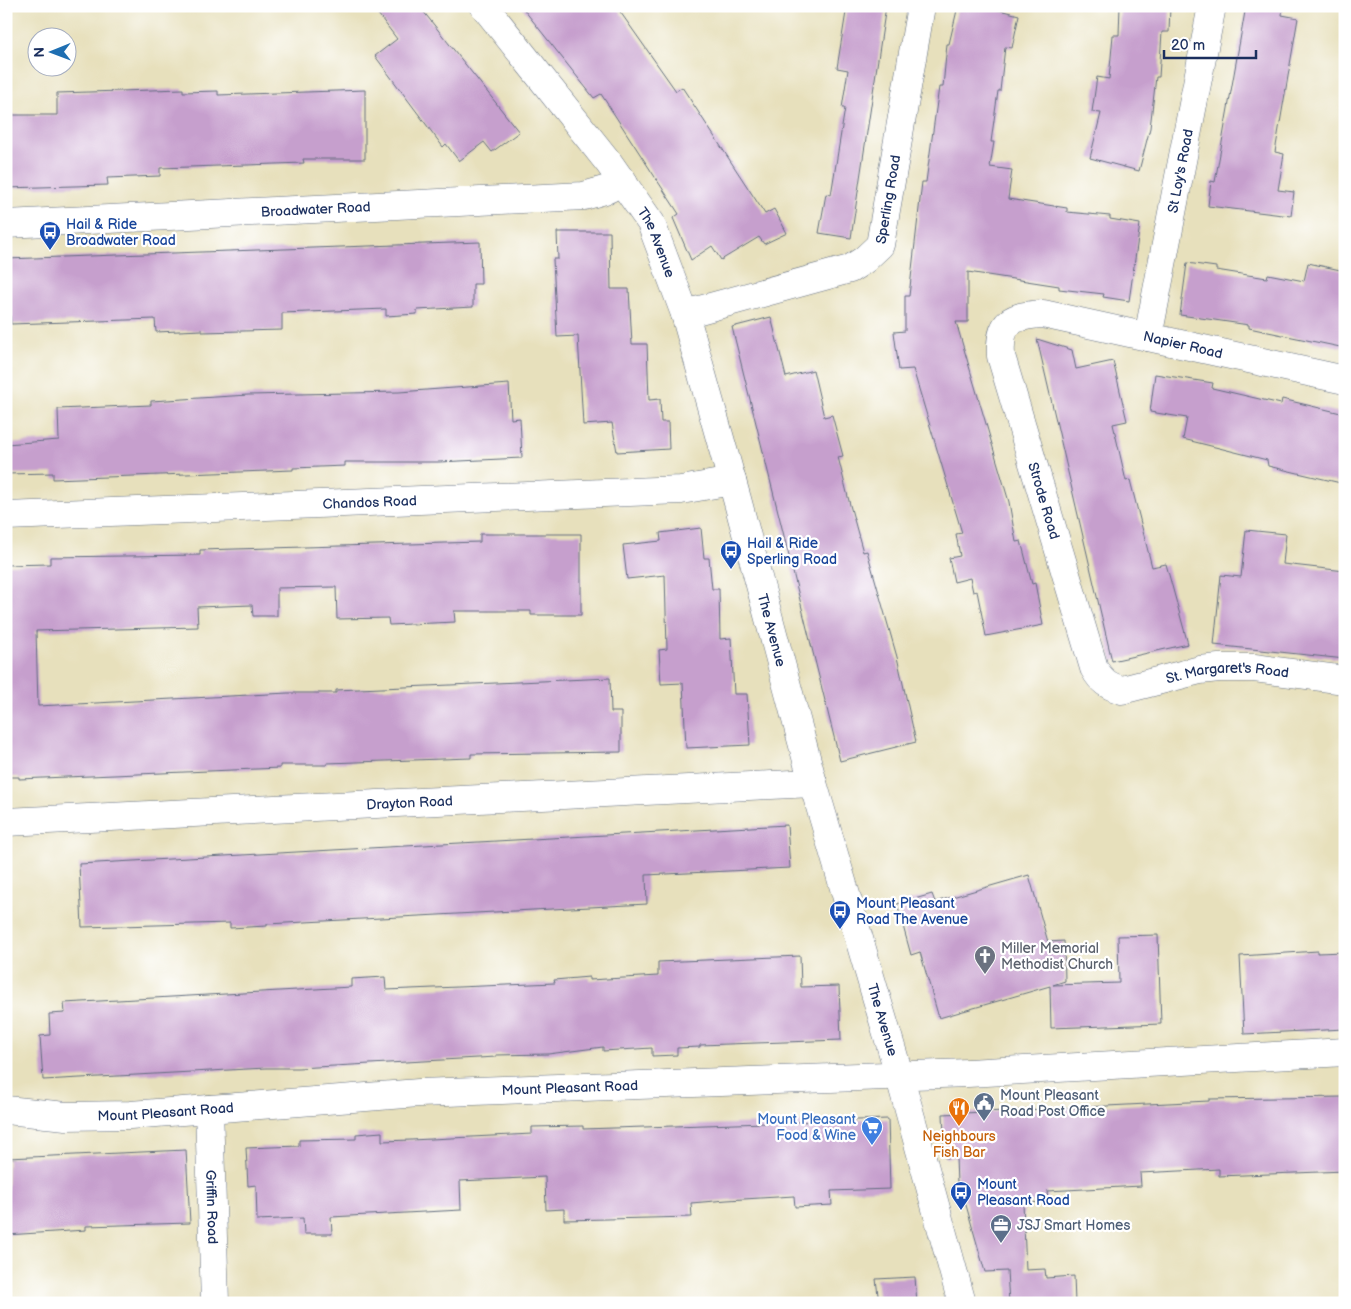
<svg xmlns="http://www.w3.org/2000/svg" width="1351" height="1309" font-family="'Balsamiq Sans',sans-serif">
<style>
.building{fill:#c69fcd}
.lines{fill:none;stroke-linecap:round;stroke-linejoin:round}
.minor-casing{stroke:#626d7f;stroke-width:29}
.minor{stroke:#fff;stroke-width:28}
.labels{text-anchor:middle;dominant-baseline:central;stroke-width:4.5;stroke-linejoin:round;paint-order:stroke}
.street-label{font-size:14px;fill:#1b2f5e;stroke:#fff}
.transit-label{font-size:14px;fill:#164399;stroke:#fff;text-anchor:start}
.worship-label{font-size:14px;fill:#5b616d;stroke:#fff;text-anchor:start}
.service-label{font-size:14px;fill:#4e5e75;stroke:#fff;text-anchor:start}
.shop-label{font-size:14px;fill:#366cbe;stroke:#fff;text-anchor:end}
.food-label{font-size:14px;fill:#c56008;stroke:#fff}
</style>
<rect width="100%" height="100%" fill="#fff"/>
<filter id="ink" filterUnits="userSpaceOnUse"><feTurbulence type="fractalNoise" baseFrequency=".02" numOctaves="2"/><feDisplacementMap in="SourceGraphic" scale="10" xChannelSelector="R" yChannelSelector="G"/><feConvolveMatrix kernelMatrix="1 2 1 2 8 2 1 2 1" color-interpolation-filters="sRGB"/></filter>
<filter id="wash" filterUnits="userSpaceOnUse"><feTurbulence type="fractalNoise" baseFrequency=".0096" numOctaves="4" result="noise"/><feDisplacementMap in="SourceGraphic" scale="20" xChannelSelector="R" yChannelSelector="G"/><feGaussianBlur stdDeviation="1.12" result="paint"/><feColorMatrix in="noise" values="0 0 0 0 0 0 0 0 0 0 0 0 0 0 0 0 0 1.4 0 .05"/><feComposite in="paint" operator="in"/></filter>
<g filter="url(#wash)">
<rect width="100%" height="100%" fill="#e7e0bc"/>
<g id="blocks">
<g class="building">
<path d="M372,6H419L519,132L492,152L484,142L459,161L446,144L443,147L375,56L397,39Z"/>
<path d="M521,6H616L676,91L682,87L765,214L774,209L787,233L764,244L759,237L721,260L712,246L691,260L673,218L679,214L601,94L594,98Z"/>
<path d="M847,6H886L851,238L819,233L826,194L831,195L845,108H842L848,70L837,68Z"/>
<path d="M958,6H983L1019,15L1012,48L1005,47L1000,91H998L991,142H994L990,167L1012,170L1008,199L1067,208V212L1110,216V219L1140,224L1129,301L1103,297L1104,294L1059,289V286L968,272V322H956L1009,502L1016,542L1021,541L1032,584L1035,583L1043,625L986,636L977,591L973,592L970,578L954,582L949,558L960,556L956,534L962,533L913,369L899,370L894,332L905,331V296H909L922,182H926L939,87H943L947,44H949Z"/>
<path d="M1120,6H1170L1169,32H1162L1159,77H1156L1150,128L1139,171L1090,158L1101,113L1092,112L1097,77L1109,79L1113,35H1119Z"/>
<path d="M1246,6H1283L1282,15L1298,18L1275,152L1284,154L1278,190L1294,192L1291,216L1208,206L1211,181L1215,182Z"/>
<path d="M183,89V92L218,91V95L365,90V159H303L304,163L160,168V176L107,178L108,185L6,188V115H57V93Z"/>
<path d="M557,232H610L611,289H629L632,344H647L649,400L660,399L661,422H668L669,449L617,452L612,423L583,425L578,336L557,337L553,259H558Z"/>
<path d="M480,242L481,284H473V307L417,310V314L386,316V309L282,313V330L202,332V330L156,332L155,319L11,324L10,311H6V259Z"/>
<path d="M1187,263L1216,267V270L1267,278L1268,274L1304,281L1308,263L1345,271V348L1249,328V325L1180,315Z"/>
<path d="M771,317L786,377L813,370L824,417L832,415L843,456L838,457L850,505L863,552L867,551L897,657L916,742L840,761L732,327Z"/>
<path d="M1037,339L1072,350L1076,369L1113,361L1127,421L1113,424L1126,481L1130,480L1152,567L1166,564L1188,644L1112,661Z"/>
<path d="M1155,374L1213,383L1212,388L1281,404L1282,399L1345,414V484L1268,466L1267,460L1183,439L1187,418L1150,412Z"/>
<path d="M509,384L511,419L520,418L522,458L439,462H345V466L293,468V470L53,479V473L6,474V444L59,440L58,409L151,405V401L248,395L399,392Z"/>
<path d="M701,528L704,558H709L712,589H719L720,639L731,638L734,694H747L750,745L686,748L683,683L661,684L659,650L667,649L665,575L627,579L623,545L661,541L660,533Z"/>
<path d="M1246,530L1286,534L1283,564L1345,571V659L1214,645L1221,575L1241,577Z"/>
<path d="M480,534H581V615H531V611H454L455,622L389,625L388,618L337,619L336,587L277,588V616H253L252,605L197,607L198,627L36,631L38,706L288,693H336V690L610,678L611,712H621V752L471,754V758L327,763V765H280V768L19,779V777H6V565L50,564V557L200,555V550L480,542Z"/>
<path d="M787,825L790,868L646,875L647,904L267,924V926L230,928V923L82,927L79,864Z"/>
<path d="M1029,875L1048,942L1064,941L1065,981L1053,985L1119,983L1118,936L1158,935L1161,1024L1051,1028L1050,986L939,1018L920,952L911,955L897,904L932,894L935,902Z"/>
<path d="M1318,951V953L1345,952V1029L1244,1034L1240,956Z"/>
<path d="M800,956L801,987L839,986L841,1040L700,1045V1047L677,1048V1055L652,1056V1048L603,1051V1047L548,1054L496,1055V1057L298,1068H266L43,1080L40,1036L50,1035L49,1014L65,1013L64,1003L351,987V979L385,977L386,990L555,983L554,980L589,977V980L658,976V962Z"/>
<path d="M1345,1097V1171L1219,1176V1169L1140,1173L1141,1186L1047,1191L1048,1202L1023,1203L1026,1270L1045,1269L1046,1278L1074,1276L1075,1303H1009L1007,1271L985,1272L960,1184H957L956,1157L945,1158L943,1114L1209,1101V1099Z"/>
<path d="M888,1119L890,1189L831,1191L832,1205L795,1207L794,1196L727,1200L691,1203L692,1217L564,1220V1209L546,1210L545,1177L460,1181L461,1210L331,1217L332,1234H304L303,1218L257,1220L256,1185L248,1186L246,1148L299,1146V1140L356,1139V1134L382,1132V1141L411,1140L532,1134V1127L583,1126V1129Z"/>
<path d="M186,1150L190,1223L86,1226V1230L6,1235L8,1158Z"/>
<path d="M915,1277L917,1303H879L876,1279Z"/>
</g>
</g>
</g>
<g filter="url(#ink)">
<use href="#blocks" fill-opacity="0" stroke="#626d7f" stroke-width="1"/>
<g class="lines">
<g class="minor-casing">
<g id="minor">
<path id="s1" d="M484,6L609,163L651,223L685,314L737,499L813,783L899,1074L962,1303"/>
<path id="s2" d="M6,224L584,196L608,189L623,181"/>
<path id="s3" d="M685,314L850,269L864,260L880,245L921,6"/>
<path id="s4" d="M1148,337L1212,6"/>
<path id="s5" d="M1345,380L1043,314C1011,316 999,321 1001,356L1094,668C1101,681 1108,686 1122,690L1200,670L1219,668H1254L1345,680"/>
<path id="s6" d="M6,516L681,490L732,481"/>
<path id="s7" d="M6,822L813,783"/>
<path id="s8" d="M209,1109L215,1303"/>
<path id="s9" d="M6,1110L66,1116L130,1115L419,1093L968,1073L1345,1052"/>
</g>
</g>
<use href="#minor" class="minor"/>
</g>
</g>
<defs>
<g id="bus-pin" transform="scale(1.125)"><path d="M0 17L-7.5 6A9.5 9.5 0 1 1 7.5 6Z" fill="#1a4fb4" stroke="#fff"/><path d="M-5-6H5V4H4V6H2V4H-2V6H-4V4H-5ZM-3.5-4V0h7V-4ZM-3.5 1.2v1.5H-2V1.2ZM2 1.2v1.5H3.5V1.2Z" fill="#fff"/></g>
<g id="church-pin" transform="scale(1.125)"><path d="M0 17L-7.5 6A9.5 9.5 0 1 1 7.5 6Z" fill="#6b7280" stroke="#fff"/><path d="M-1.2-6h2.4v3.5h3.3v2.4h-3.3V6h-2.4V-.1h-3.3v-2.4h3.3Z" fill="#fff"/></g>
<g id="civic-pin" transform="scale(1.125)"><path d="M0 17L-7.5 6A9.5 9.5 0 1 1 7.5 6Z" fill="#5c6f8a" stroke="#fff"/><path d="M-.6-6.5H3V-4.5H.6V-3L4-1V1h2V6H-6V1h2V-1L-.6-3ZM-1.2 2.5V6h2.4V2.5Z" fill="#fff"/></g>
<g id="restaurant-pin" transform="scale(1.125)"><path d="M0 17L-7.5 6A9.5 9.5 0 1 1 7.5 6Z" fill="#e8710a" stroke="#fff"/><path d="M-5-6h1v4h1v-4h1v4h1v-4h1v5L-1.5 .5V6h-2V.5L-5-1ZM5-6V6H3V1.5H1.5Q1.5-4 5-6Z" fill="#fff"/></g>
<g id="supermarket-pin" transform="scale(1.125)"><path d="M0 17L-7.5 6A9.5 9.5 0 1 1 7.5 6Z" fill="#3f7fe0" stroke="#fff"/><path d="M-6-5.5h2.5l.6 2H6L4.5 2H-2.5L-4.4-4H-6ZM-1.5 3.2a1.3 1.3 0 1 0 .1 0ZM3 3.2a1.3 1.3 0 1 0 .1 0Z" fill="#fff"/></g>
<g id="office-pin" transform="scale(1.125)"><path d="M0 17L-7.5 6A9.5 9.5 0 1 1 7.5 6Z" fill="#5c6f8a" stroke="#fff"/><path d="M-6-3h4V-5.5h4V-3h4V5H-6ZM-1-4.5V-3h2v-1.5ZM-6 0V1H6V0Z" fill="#fff"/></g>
</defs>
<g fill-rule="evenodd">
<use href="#bus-pin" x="50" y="232"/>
<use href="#bus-pin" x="731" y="551"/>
<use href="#bus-pin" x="840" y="911"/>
<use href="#church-pin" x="985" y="956"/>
<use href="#civic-pin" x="984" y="1103"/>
<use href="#restaurant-pin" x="959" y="1108"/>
<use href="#supermarket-pin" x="872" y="1127"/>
<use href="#bus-pin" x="961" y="1192"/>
<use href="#office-pin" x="1001" y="1225"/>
</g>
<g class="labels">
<g class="street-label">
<text stroke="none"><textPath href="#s4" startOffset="169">St Loy's Road</textPath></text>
<text stroke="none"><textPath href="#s3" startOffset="256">Sperling Road</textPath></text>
<text stroke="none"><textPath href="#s2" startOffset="310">Broadwater Road</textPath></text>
<text stroke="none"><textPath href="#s1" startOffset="294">The Avenue</textPath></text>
<text transform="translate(1183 345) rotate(13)">Napier Road</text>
<text stroke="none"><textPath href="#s5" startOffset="531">Strode Road</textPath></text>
<text stroke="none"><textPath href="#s6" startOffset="364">Chandos Road</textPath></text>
<text stroke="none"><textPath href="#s1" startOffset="699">The Avenue</textPath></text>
<text stroke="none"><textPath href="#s5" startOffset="850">St. Margaret's Road</textPath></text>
<text stroke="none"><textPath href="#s7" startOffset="404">Drayton Road</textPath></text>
<text stroke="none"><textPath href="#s1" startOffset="1104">The Avenue</textPath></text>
<text stroke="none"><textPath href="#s9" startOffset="565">Mount Pleasant Road</textPath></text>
<text stroke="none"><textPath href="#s9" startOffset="160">Mount Pleasant Road</textPath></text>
<text stroke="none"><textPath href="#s8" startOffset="98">Griffin Road</textPath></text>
</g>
<g class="transit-label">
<text x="66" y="224">Hail &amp; Ride<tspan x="66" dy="16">Broadwater Road</tspan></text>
<text x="747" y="543">Hail &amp; Ride<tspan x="747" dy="16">Sperling Road</tspan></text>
<text x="856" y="903">Mount Pleasant<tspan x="856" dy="16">Road The Avenue</tspan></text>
<text x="977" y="1184">Mount<tspan x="977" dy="16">Pleasant Road</tspan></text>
</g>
<g class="worship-label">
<text x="1001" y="948">Miller Memorial<tspan x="1001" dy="16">Methodist Church</tspan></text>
</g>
<g class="service-label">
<text x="1000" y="1095">Mount Pleasant<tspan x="1000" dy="16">Road Post Office</tspan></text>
<text x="1017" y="1225">JSJ Smart Homes</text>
</g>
<g class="shop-label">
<text x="856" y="1119">Mount Pleasant<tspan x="856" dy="16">Food &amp; Wine</tspan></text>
</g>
<g class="food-label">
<text x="959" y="1136">Neighbours<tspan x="959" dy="16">Fish Bar</tspan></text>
</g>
</g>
<rect width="1351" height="1309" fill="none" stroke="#fff" stroke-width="25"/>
<g transform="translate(52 52) rotate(269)"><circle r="24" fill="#ffffff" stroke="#a4acbf"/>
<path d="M0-4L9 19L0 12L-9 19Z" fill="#1f6fb2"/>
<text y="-8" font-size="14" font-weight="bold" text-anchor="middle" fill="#1b2f5e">N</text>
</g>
<path d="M1164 50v8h92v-8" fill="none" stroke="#1b2f5e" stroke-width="2.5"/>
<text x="1171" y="50" font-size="15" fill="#1b2f5e" stroke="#ffffff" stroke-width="4" paint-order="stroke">20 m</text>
</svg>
